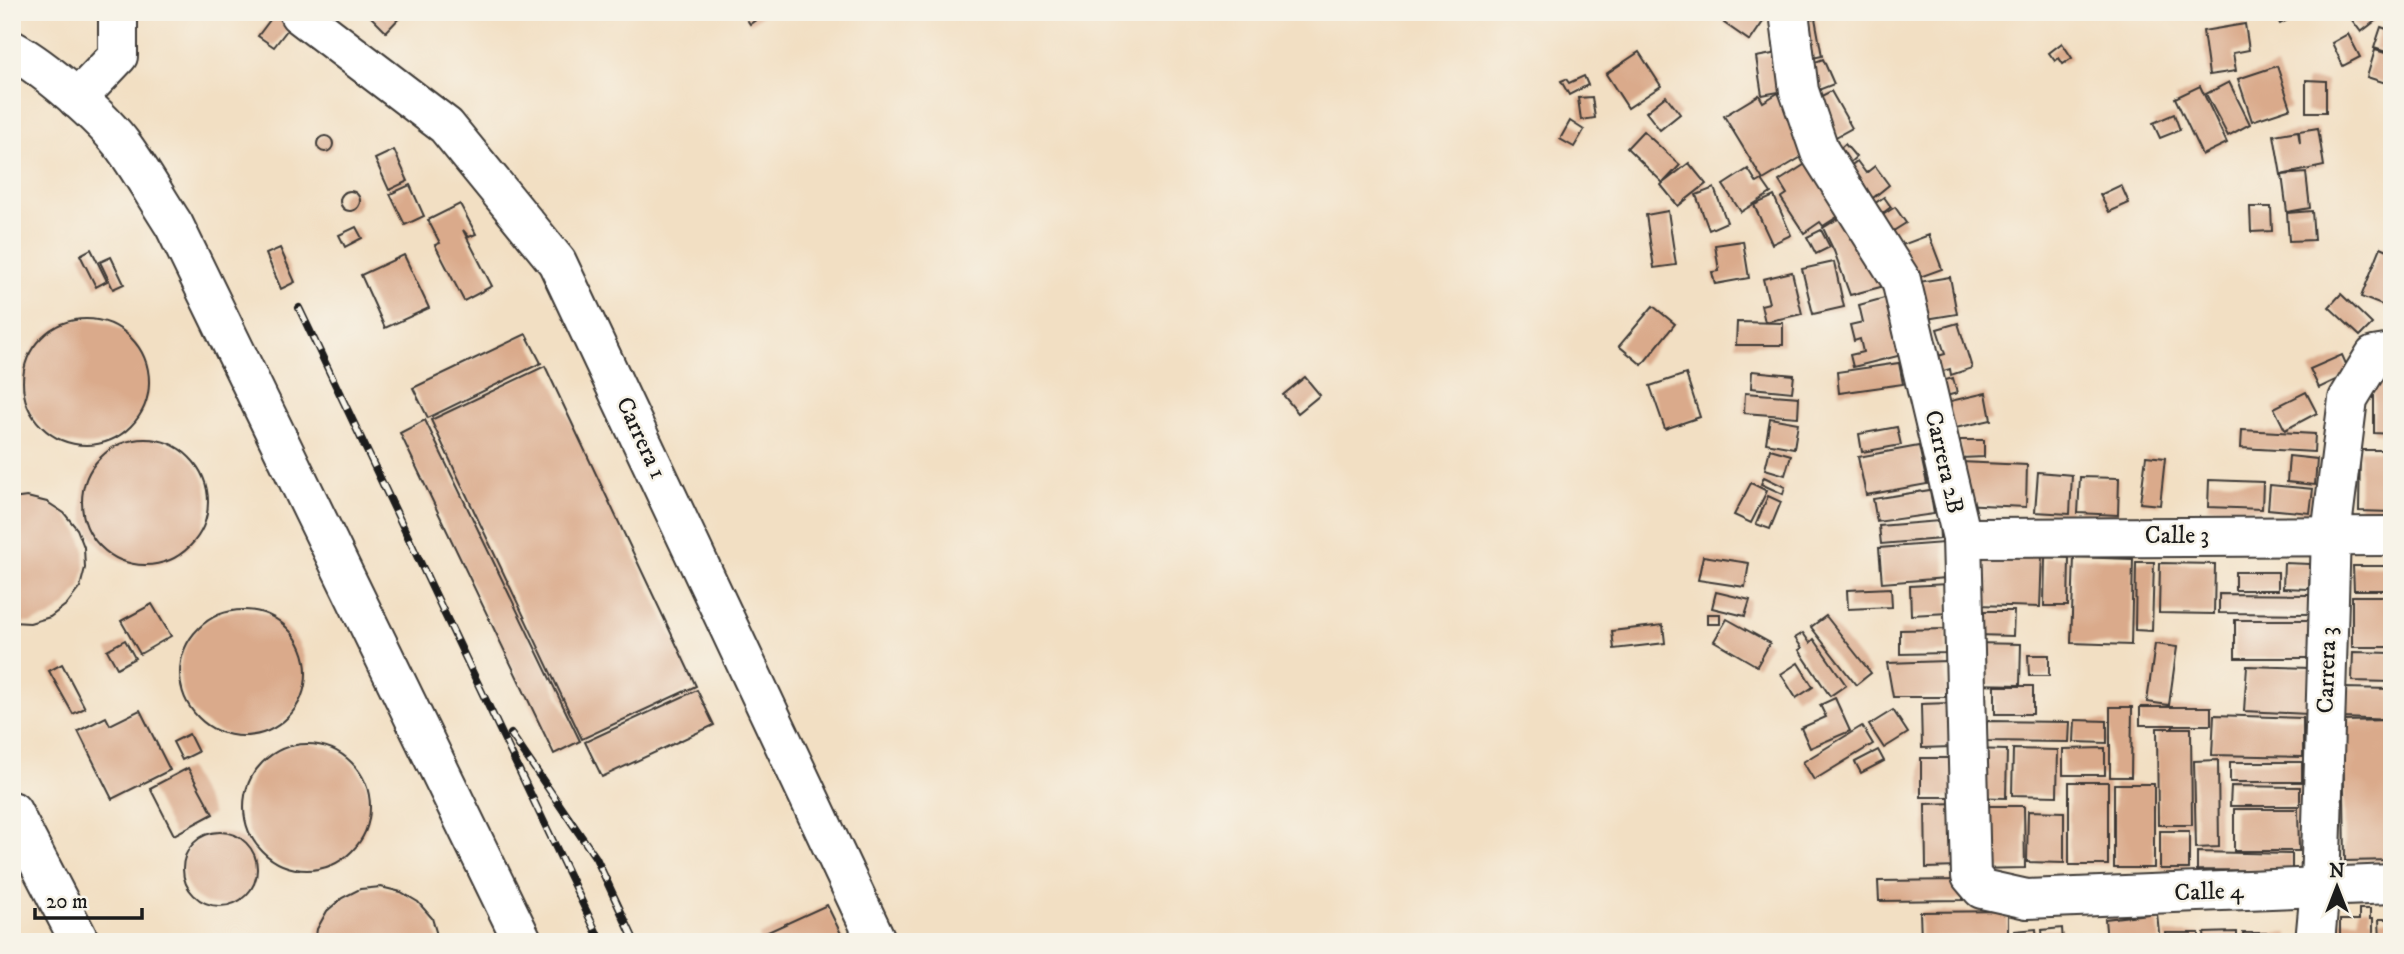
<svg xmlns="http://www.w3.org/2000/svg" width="2404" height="954" font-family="'IM FELL DW Pica',serif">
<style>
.building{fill:#daaa8b}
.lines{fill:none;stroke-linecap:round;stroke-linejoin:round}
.minor-casing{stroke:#3c3935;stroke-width:42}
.minor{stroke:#fff;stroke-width:38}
.rail-casing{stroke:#1c1c1c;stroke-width:8}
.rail{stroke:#f7f3e8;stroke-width:5;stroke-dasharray:16;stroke-linecap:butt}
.labels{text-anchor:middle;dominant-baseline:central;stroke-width:5;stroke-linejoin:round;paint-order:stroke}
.street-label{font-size:24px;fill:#1c1c1c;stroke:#f7f3e8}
</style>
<rect width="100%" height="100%" fill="#f7f3e8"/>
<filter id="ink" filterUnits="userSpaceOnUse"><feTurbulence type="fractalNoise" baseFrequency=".0143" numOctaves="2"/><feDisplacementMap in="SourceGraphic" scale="14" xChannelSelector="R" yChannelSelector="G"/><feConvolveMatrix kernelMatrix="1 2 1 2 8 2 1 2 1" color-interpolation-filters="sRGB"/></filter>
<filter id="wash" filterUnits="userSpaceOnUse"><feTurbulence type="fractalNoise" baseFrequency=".00686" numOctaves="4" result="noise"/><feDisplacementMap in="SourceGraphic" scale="28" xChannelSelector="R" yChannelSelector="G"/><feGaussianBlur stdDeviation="1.57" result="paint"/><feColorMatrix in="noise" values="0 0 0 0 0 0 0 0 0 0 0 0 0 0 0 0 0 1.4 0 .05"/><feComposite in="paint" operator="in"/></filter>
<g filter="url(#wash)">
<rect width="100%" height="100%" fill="#f2dfc3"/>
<g id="blocks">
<g class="building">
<path d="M276,12H301L274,47L258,36Z"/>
<path d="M373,12H405L386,32L370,16Z"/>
<path d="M742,12H767L750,24Z"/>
<path d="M1721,12H1761L1767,16L1750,41L1724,23L1726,20L1719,16Z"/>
<path d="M2274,12H2303L2280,24Z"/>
<path d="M2346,12H2375L2379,18L2361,32Z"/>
<path d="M1815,18L1822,56L1803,60L1797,22Z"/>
<path d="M2245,24L2249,50L2233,53L2236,71L2209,75L2203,31Z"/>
<path d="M2381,27L2392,31V54L2374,48Z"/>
<path d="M2348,34L2360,57L2343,66L2332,43Z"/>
<path d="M2062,43L2072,58L2063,64L2059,58L2055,61L2049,53Z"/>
<path d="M2375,50L2392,55V85L2367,77Z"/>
<path d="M1639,52L1661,86L1628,108L1606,74Z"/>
<path d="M1778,53L1784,91L1762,95L1756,57Z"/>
<path d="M1823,59L1834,84L1816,91L1805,66Z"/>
<path d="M2277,66L2291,108L2252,121L2238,79Z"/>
<path d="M1584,76L1588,85L1569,95L1561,81L1566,79L1569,83Z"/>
<path d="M2306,80L2326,81V112H2306Z"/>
<path d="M2229,82L2250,124L2228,136L2206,94Z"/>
<path d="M2200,86L2227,143L2202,155L2175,98Z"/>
<path d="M1831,91L1852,128L1834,138L1814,100Z"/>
<path d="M1778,93L1813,150L1763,180L1724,116L1759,95L1763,102Z"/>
<path d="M1666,96L1680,114L1660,130L1646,112Z"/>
<path d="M1592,97L1595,118L1581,120L1578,98Z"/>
<path d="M2174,114L2180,130L2160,138L2153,123Z"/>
<path d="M1570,121L1584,130L1574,147L1560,139Z"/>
<path d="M2318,128L2324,166L2281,175L2274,135L2298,131L2300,143L2299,131Z"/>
<path d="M1643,131L1680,165L1663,183L1689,163L1706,184L1678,206L1661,185L1663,183L1627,148Z"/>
<circle cx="325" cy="144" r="8"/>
<path d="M1845,144L1856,157L1838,173L1827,160Z"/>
<path d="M394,150L408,181L389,190L375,159Z"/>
<path d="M1815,158L1848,210L1823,226L1820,222L1804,233L1781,198L1787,194L1779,181Z"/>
<path d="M1857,161L1866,173L1875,166L1889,185L1863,206L1839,175Z"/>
<path d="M1748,169L1757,183L1762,180L1771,193L1741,212L1723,185Z"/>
<path d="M2306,173L2310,208L2287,212L2282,175Z"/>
<path d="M410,185L424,216L405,225L390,194Z"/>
<path d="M2121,185L2129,203L2109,212L2100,195Z"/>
<path d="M1714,188L1727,222L1709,230L1696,195Z"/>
<circle cx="350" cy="201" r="10"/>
<path d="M1774,196L1791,235L1772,244L1754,205Z"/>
<path d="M1884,197L1891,207L1872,221L1864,211Z"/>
<path d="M460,204L476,234L469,237L463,230L492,286L464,301L435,245L440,243L428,220Z"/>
<path d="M1895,207L1906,223L1882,238L1872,222Z"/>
<path d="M2250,207H2271L2272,231L2251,232Z"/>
<path d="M1852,210L1888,285L1850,295L1834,251L1823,228Z"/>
<path d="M1668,211L1676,265L1654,268L1646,215Z"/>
<path d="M2312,211L2314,240L2289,241L2287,213Z"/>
<path d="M356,227L362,238L345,247L339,235Z"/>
<path d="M1821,230L1830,247L1816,254L1807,237Z"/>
<path d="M1929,235L1942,269L1906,282L1894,248Z"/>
<path d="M1743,241L1749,278L1715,284L1712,272L1719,271L1715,245Z"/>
<path d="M2381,247L2392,252V309L2361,297Z"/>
<path d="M280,248L295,282L281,289L266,254Z"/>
<path d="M91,249L107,281L96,287L80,255Z"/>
<path d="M404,255L429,308L385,328L361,275Z"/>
<path d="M111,257L124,284L113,289L100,262Z"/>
<path d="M1834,262L1844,307L1813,314L1802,269Z"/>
<path d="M1792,272L1802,314L1765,322L1761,305L1769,303L1763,279Z"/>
<path d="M1950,277L1957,314L1926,319L1919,282Z"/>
<path d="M1899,294L1914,352L1853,367L1850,355L1863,352L1860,339L1854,341L1850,325L1863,322L1859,305Z"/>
<path d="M2341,294L2372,324L2360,336L2329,307Z"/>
<path d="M1653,306L1675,324L1642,365L1619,346Z"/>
<circle cx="86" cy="382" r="63"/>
<path d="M1737,322L1783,323V345H1736Z"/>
<path d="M1958,323L1972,368L1951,375L1950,369L1936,373L1931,358L1945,354L1937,329Z"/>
<path d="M526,334L541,363L428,418L413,388Z"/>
<path d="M2342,355L2350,373L2319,388L2310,369Z"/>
<path d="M1899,363L1903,384L1839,393L1837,372Z"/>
<path d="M545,366L696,686L582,739L431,420Z"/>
<path d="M2374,368L2392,369V434L2374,433Z"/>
<path d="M1752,371L1794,375L1792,392L1751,388Z"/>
<path d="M1686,374L1700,417L1665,429L1650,386Z"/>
<path d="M1305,377L1320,395L1298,413L1283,395Z"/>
<path d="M1953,378L1957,393L1939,398L1935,383Z"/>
<path d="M2306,392L2317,413L2285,430L2274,408Z"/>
<path d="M1745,393L1799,397L1798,417L1744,413Z"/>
<path d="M1986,393L1991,420L1951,429L1946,402Z"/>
<path d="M1770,418L1798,423L1794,448L1766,443Z"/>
<path d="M425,420L580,741L554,754L400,433Z"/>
<path d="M1897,427L1901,445L1862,452L1859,434Z"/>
<path d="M2242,430L2315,434L2314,452L2241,448Z"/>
<circle cx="145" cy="502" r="63"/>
<path d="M1960,440H1984V457L1961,458Z"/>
<path d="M1919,446L1927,484L1866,495L1858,457Z"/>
<path d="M1770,449L1791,455L1785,475L1765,469Z"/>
<path d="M2360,450H2392V512L2359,511Z"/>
<path d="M2146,456L2165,458L2160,505L2140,503Z"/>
<path d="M2289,456L2317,459L2315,485L2287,482Z"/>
<path d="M1960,462L2027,465L2026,507L1959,504Z"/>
<path d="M2038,472L2072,475L2070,514L2035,512Z"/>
<path d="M1764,477L1785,487L1783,494L1761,484Z"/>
<path d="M2080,477L2119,478L2118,515L2078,513Z"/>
<path d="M2209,480L2263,482L2262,509L2208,507Z"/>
<path d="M1751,483L1767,491L1751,523L1734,515Z"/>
<path d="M2270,485L2313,489L2310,513L2268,509Z"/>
<path d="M1930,490L1934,514L1877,522L1873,499Z"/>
<path d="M1768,496L1781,502L1770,529L1756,524Z"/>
<path d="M27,497L47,502L64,513L77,529L84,547L85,568L80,587L67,604L50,617L30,623L12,622V499Z"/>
<path d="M1939,521L1940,539L1881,544L1879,526Z"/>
<path d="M1943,543L1946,578L1882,583L1879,548Z"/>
<path d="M1979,552L2042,554L2040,607L1978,605Z"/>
<path d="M1703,556L1749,563L1745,587L1698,580Z"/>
<path d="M2045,557L2069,558L2068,606H2044Z"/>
<path d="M2074,557L2133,559L2131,645L2071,643Z"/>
<path d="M2136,562H2154L2152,631L2135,630Z"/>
<path d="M2160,563L2215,564L2214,614L2159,613Z"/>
<path d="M2284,563L2310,564L2309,589L2283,588Z"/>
<path d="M2353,566H2392V590H2354Z"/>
<rect x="2235" y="572" width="43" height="18"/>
<path d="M1947,584L1948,613L1911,615L1910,586Z"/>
<path d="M1891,588L1892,607L1848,609L1847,590Z"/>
<path d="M1716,592L1750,600L1745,616L1712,608Z"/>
<path d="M2219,594L2310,595V614L2219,613Z"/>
<rect x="2352" y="596" width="40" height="51"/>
<path d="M152,604L171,636L140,654L121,621Z"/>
<circle cx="243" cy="673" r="63"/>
<path d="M1977,611H2014L2013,636L1977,635Z"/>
<rect x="1707" y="614" width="13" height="10"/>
<path d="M1826,616L1871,673L1856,685L1811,627Z"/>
<path d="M1727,619L1770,643L1757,666L1714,641Z"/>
<rect x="2235" y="620" width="75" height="38"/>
<path d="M1663,625L1665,643L1614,649L1612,631Z"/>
<path d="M1947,629V653L1900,654V630Z"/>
<path d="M1803,633L1810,643L1814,639L1846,685L1830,696L1799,650L1802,648L1795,638Z"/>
<path d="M125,640L135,658L117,668L107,650Z"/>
<path d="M1973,643L2021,644L2020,685L1972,684Z"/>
<path d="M2155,644L2177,647L2169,705L2147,702Z"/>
<path d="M2353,652L2392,653V682L2352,681Z"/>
<path d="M2028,655H2049V676H2029Z"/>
<path d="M1946,661V697H1893L1887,663Z"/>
<path d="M1798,663L1813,687L1796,698L1781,674Z"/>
<path d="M62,664L85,708L73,714L49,671Z"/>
<path d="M2247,666L2310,668L2308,714L2244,711Z"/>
<rect x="1995" y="686" width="38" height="28"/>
<path d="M2343,688L2392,689V720L2343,718Z"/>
<path d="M697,690L714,725L602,777L585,742Z"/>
<path d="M1835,698L1850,731L1810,748L1801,728L1826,717L1820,705Z"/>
<path d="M1950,703L1951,747L1922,748L1921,704Z"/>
<path d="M2110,707H2132L2131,777H2110Z"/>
<rect x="2140" y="707" width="71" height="18"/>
<path d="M140,710L170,770L112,799L78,731L106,717L110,725Z"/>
<path d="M1893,710L1908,733L1884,748L1869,725Z"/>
<path d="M2214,715L2303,718V757L2212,755Z"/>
<path d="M2075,720L2107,721V743L2074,742Z"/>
<path d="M2392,720V860L2345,861L2343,721Z"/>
<path d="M1987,721L2070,722L2069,742L1987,741Z"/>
<path d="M1862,726L1873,744L1814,780L1803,762Z"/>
<path d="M2157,728H2191L2192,825H2158Z"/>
<path d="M189,734L198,752L182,760L173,742Z"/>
<circle cx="307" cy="807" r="63"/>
<path d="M2105,748V775H2063V749Z"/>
<path d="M1969,749L2007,750L2006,798L1969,797Z"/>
<path d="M2013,749L2058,750L2057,796L2012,795Z"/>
<path d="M1878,750L1884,761L1861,773L1855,762Z"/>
<rect x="1921" y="758" width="33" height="39"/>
<path d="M2218,760L2219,847L2196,848L2194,761Z"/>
<rect x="2230" y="762" width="72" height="20"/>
<path d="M188,768L213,814L174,835L150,788Z"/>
<rect x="2069" y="782" width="39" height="83"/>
<rect x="2114" y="784" width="40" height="84"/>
<path d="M2231,786L2300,787V806H2230Z"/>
<path d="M1957,803L1958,867L1926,868L1925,804Z"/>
<path d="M1971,806H2024L2025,868L1971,869Z"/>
<path d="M2234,809H2298L2299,851H2234Z"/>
<path d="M2028,811L2064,812V863L2027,862Z"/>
<rect x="2160" y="831" width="29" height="38"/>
<circle cx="220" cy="869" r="37"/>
<path d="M2197,852L2292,854V871L2197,870Z"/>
<path d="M1963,880V900L1879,901L1878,881Z"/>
<path d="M381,887L401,892L418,902L432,918L439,942H315L317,929L327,911L342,898L360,889Z"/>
<path d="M827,905L845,942H761L759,936Z"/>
<path d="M2359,909H2370V919H2373V942H2340V920H2359Z"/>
<path d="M2008,911V935L1921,938L1920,912Z"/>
<path d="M2157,913L2160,942H2107L2105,919Z"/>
<path d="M2379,919H2392V942H2380Z"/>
<path d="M2062,928L2063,942H2043L2042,930Z"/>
<path d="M2036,929L2037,942H2015V931Z"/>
<path d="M2237,932V942H2205L2204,933Z"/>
<rect x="2165" y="933" width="34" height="9"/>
<rect x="2243" y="933" width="45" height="9"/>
</g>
</g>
</g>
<g filter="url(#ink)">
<use href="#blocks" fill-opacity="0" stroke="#3c3935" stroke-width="2"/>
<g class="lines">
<g class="minor-casing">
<g id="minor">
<path d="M1789,12L1799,91L1820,152L1901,280L1962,538L1971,876L1982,889L2027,899L2392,884"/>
<path d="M299,14L446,126L557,262L877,942"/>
<path d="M12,50C45,68 102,117 124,147C142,172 157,199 174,225L523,942"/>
<path d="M77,99L118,56V12"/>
<path d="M1962,538L2392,536"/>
<path d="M12,811L80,942"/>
<path d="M2315,942L2320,888L2331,535L2348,399L2374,356L2392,353"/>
</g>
</g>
<use href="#minor" class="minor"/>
<g class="rail-casing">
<g id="rail">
<path d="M299,308L601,942"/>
<path d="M511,734L596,858L635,942"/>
</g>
</g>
<use href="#rail" class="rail"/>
</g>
</g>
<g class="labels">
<g class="street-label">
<text transform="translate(641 438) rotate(65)">Carrera 1</text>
<text transform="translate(1944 462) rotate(77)">Carrera 2B</text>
<text x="2177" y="536">Calle 3</text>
<text transform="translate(2327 670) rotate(-88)">Carrera 3</text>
<text transform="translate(2209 892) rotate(-2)">Calle 4</text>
</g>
</g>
<rect width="2404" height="954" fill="none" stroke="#f7f3e8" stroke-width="42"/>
<g transform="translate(2337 887)" stroke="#f7f3e8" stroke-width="5" paint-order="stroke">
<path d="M0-5L12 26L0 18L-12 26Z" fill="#1c1c1c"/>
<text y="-10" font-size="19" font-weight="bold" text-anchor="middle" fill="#1c1c1c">N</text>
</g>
<path d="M35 908v10h107v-10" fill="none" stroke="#1c1c1c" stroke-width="3.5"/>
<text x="46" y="908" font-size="21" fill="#1c1c1c" stroke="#f7f3e8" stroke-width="5" paint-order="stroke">20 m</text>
</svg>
